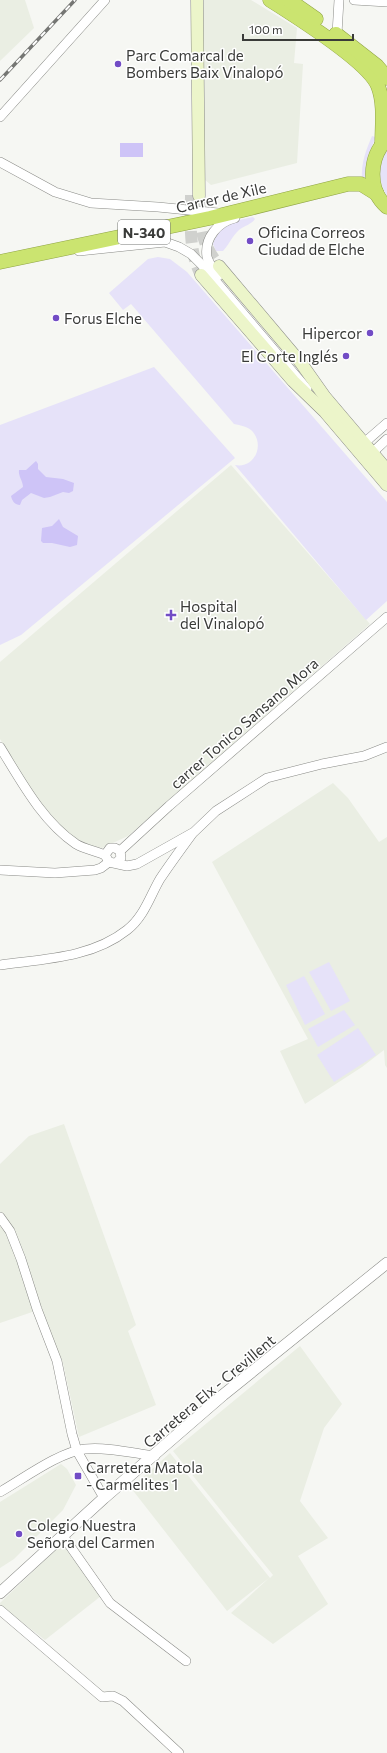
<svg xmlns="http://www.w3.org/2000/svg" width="387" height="1753" font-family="Commissioner,sans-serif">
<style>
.built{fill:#eaeee3}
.green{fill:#e6e2f9}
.water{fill:#cec4f7}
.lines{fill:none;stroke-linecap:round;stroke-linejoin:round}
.secondary-tunnel{stroke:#d0d1ce;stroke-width:12;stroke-dasharray:12 6;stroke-linecap:butt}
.minor-casing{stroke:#8a8b87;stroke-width:10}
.tertiary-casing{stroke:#8a8b87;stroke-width:12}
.secondary-casing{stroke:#8a8b87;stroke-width:13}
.trunk-casing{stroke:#90a446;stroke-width:15}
.minor{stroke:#fff;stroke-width:9}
.tertiary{stroke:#fff;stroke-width:11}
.secondary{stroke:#ecf5ca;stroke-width:12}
.trunk{stroke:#cbe470;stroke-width:14}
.rail-casing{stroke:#757673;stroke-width:3.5}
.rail{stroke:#fff;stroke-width:2;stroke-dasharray:6;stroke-linecap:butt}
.poi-dot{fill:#724cc5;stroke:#fff;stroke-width:1.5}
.labels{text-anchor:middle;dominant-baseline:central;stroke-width:3;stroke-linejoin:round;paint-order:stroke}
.shield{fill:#fff;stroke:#757674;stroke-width:1}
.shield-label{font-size:14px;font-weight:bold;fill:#3a3b39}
.poi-label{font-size:15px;fill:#3a3b39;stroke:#fff;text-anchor:start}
.street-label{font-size:15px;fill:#3a3b39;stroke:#fff}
</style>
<rect width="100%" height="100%" fill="#f6f7f3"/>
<g class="built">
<path d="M0,0H25L34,28L0,61Z"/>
<path d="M202,0H251L297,28L294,63L303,64L297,163L211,185L204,179Z"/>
<path d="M231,465L370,624L128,836L102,848L88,845L70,835L39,802L0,739V662Z"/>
<path d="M333,783L348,798L379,842L387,837V1068L385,1065L384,1050L362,1067L305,1104L280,1051L308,1039L212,862Z"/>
<path d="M64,1124L136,1325L128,1331L156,1405L79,1437L63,1363L41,1309L0,1323V1164L29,1136Z"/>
<path d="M300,1346L342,1404L324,1428L300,1501L328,1538L298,1556L328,1604L273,1644L231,1613L269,1578L227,1611L131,1488L170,1453L270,1578L273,1575L173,1451Z"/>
<path d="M61,1464L67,1469L76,1485L63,1510L14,1559L0,1568V1502Z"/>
<path d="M62,1544L101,1596L45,1640L0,1605V1603Z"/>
</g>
<g class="green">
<path d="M372,136L375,137V139L368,156L365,179H362C361,163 366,150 372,136Z"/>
<path d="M387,150V196C378,182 377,163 387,150Z"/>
<path d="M253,217L255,219C252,224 244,226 239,230C232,236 229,245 223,251H216L213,244C221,223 233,221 253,217Z"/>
<path d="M158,257L170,259L187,272L387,502V601L366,620L235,465C253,469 265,447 253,432C249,427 240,425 234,424L131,304L123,310L109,293L148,259Z"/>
<path d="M154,367L235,458L21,635L0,645V425Z"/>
<path d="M329,962L350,1001L331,1011L309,972Z"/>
<path d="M304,976L325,1014L305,1025L286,985Z"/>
<path d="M344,1010L355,1025L318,1047L308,1029Z"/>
<path d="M358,1028L376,1055L334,1082L317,1055Z"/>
</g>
<g class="water">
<rect x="120" y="143" width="23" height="14"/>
<path d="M36,461L38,464V469L46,477L63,479L74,483L73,491L69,493L63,492L50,497L44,498L31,493L22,500L20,505C15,505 12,501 11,496L23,487C23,481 18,476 19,470H26Z"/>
<path d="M59,519L63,527L78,536L77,545L70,547L52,543H43L41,541L42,528L52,526Z"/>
</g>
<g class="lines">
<g class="secondary-tunnel">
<path d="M191,195C191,222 188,250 201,275"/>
<path d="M199,196C201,228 199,239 219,266"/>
</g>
<g class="minor-casing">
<g id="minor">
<path d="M354,0L387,2"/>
<path d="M337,34L339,0"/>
<path d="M0,117L105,0"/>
<path d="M0,162L55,192L91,203L158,207L218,213"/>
<path d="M79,251L165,242L179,247L191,254L202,265L307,389"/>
<path d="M218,276C214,270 209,264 207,257C204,238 218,222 235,218"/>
<path d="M364,443L387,423"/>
<path d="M372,453L387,439"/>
<path d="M0,747C21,781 42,821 76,844C84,849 96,851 105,855"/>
<path d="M120,851L169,806L387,617"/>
<path d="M116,863L121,858L120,851L115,848H110L105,855L109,862L127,866L137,864L194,832L216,811L267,778L322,764L364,756L387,747"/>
<path d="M0,870L55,873L95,870L101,868L109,862"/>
<path d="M0,965C43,959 92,958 127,930C144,917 150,896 160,879C170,864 181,849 192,834"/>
<path d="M0,1217L10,1231L21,1259L37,1309L57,1361L72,1434L77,1451L104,1498"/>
<path d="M0,1492C23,1479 59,1452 85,1449C108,1447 132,1453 155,1456"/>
<path d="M63,1536L110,1603L186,1661"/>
<path d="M0,1610L102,1697L113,1696L123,1701L179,1753"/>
</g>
</g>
<g class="tertiary-casing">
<path id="tertiary" d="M0,1593L104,1498L223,1395L387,1263"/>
</g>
<g class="secondary-casing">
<g id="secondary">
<path d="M197,0L199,196"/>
<path d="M219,266L301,363L325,397L387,470"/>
<path d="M201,275L293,381L325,412L387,485"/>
</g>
</g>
<g class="trunk-casing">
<g id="trunk">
<path d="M270,0C295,16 368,61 378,86C385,104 382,126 382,144"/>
<path d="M289,0L316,19"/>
<path d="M336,34L377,66L387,78"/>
<path d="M387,139C369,157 367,190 387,207"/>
<path d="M0,262L210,218L348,184H361L377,194"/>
</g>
</g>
<use href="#minor" class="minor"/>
<use href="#tertiary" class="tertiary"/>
<use href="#secondary" class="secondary"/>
<use href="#trunk" class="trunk"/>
<g class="rail-casing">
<path id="rail" d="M0,80L75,0"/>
</g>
<use href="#rail" class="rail"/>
</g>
<g class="poi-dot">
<circle cx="118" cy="64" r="4"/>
<circle cx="250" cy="241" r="4"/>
<circle cx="56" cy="318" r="4"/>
<circle cx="370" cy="333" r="4"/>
<circle cx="346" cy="356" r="4"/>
<path d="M169 609h4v4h4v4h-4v4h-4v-4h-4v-4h4z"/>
<rect x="74" y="1472" width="8" height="8" rx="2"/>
<circle cx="19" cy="1534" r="4"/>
</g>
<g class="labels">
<rect class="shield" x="118" y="220" width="52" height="24" rx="3"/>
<g class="shield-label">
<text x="144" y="232">N-340</text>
</g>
<g class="poi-label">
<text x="126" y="55">Parc Comarcal de<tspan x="126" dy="17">Bombers Baix Vinalopó</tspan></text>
<text x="258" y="232">Oficina Correos<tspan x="258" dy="17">Ciudad de Elche</tspan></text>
<text x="64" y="318">Forus Elche</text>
<text x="362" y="333" text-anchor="end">Hipercor</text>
<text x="338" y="356" text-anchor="end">El Corte Inglés</text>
<text x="180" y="606">Hospital<tspan x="180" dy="17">del Vinalopó</tspan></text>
<text x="86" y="1467">Carretera Matola<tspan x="86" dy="17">- Carmelites 1</tspan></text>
<text x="27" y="1525">Colegio Nuestra<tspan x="27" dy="17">Señora del Carmen</tspan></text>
</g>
<g class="street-label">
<text transform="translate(221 197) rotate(-13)">Carrer de Xile</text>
<text transform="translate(244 723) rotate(-41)">carrer Tonico Sansano Mora</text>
<text transform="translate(209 1391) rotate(-40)">Carretera Elx - Crevillent</text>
</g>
</g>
<path d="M243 34v6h110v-6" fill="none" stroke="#3a3b39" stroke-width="2"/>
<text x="249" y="34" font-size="12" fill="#3a3b39" stroke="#ffffff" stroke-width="3" paint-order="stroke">100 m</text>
</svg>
